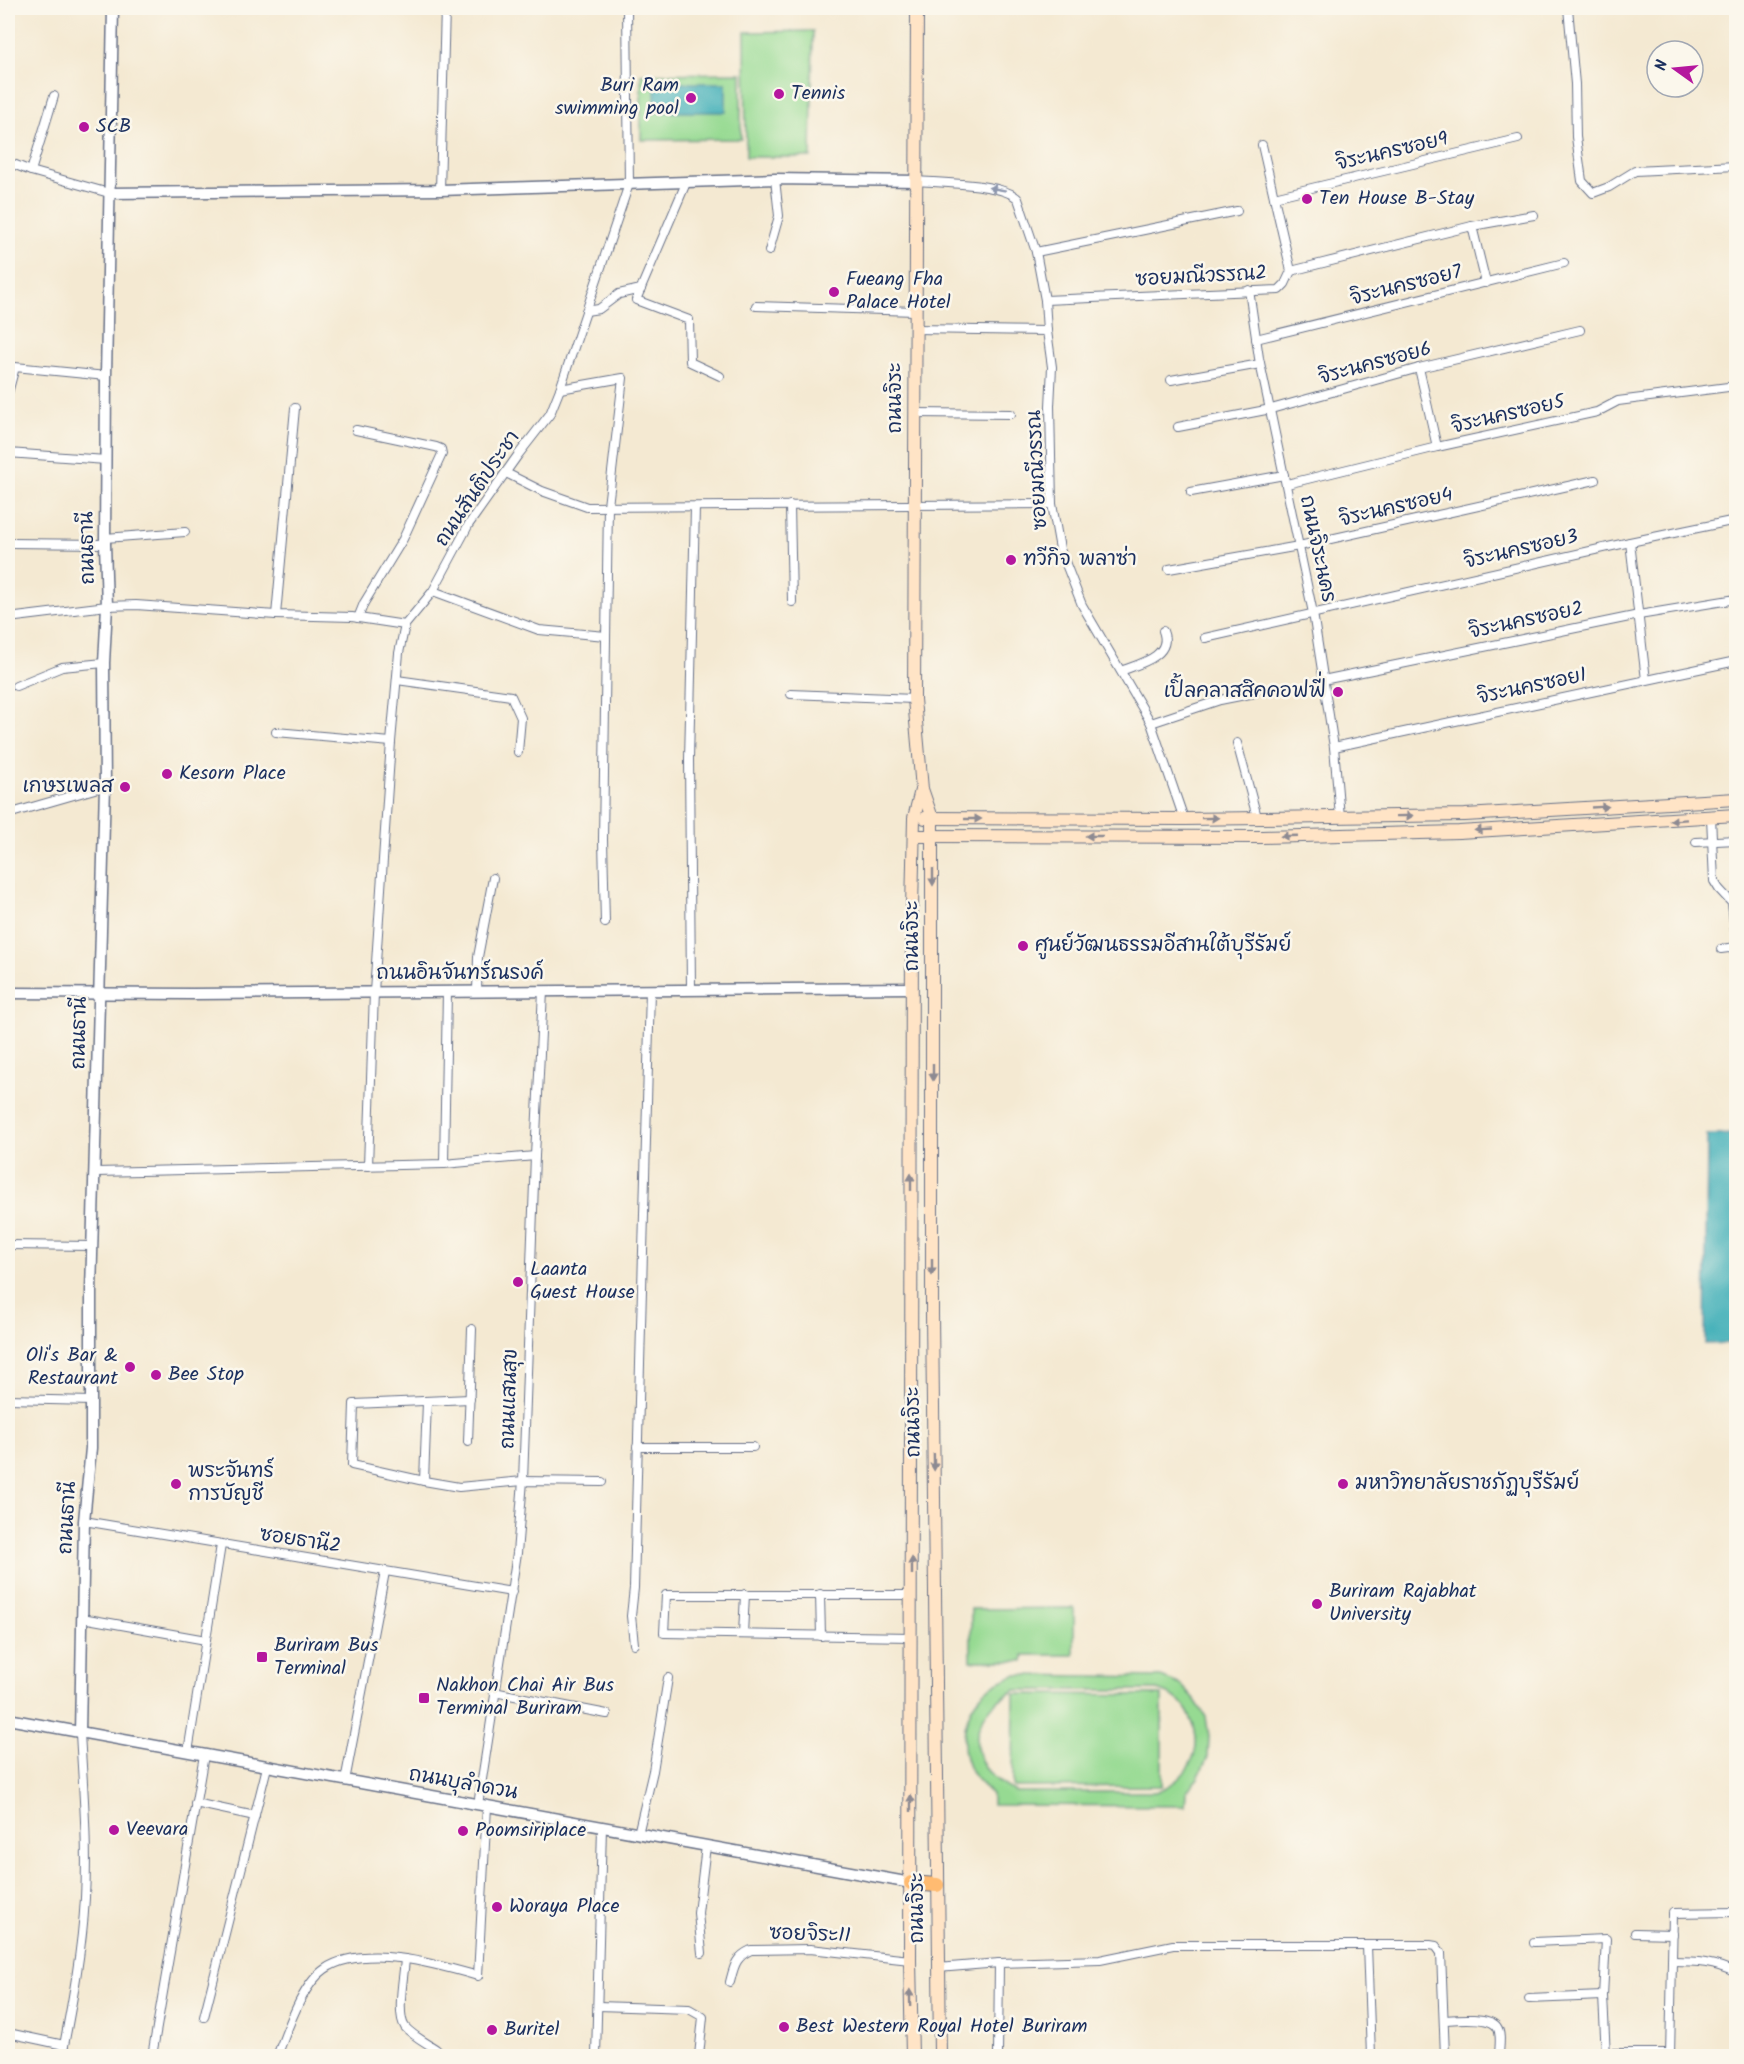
<svg xmlns="http://www.w3.org/2000/svg" width="1744" height="2064" font-family="Kalam,'Playpen Sans Thai',sans-serif">
<style>
.grass{fill:#96da92;stroke:#588478;stroke-width:1.5;fill-rule:evenodd}
.water{fill:#3fafb8;stroke:#2d6f8b;stroke-width:1.5}
.lines{fill:none;stroke-linecap:round;stroke-linejoin:round}
.minor-casing{stroke:#677087;stroke-width:10}
.tertiary-casing{stroke:#677087;stroke-width:13}
.secondary-casing{stroke:#677087;stroke-width:14}
.primary-casing{stroke:#677087;stroke-width:16}
.minor{stroke:#fff;stroke-width:8}
.tertiary{stroke:#fff;stroke-width:10}
.secondary{stroke:#ffe4c6;stroke-width:12}
.primary{stroke:#ffbb71;stroke-width:14}
.oneway{fill:#8d97ae}
.oneway2{fill:#8d8a92}
.poi-dot{fill:#b5179e;stroke:#fbf7ec;stroke-width:2}
.labels{text-anchor:middle;dominant-baseline:central;stroke-width:5;stroke-linejoin:round;paint-order:stroke}
.poi-label{font-size:20px;fill:#1b2f5e;stroke:#fbf7ec;text-anchor:start}
.street-label{font-size:20px;fill:#1b2f5e;stroke:#fbf7ec}
</style>
<rect width="100%" height="100%" fill="#fbf7ec"/>
<filter id="ink" filterUnits="userSpaceOnUse"><feTurbulence type="fractalNoise" baseFrequency=".0167" numOctaves="2"/><feDisplacementMap in="SourceGraphic" scale="12" xChannelSelector="R" yChannelSelector="G"/><feConvolveMatrix kernelMatrix="1 2 1 2 8 2 1 2 1" color-interpolation-filters="sRGB"/></filter>
<filter id="wash" filterUnits="userSpaceOnUse"><feTurbulence type="fractalNoise" baseFrequency=".008" numOctaves="4" result="noise"/><feDisplacementMap in="SourceGraphic" scale="24" xChannelSelector="R" yChannelSelector="G"/><feGaussianBlur stdDeviation="1.35" result="paint"/><feColorMatrix in="noise" values="0 0 0 0 0 0 0 0 0 0 0 0 0 0 0 0 0 1.4 0 .05"/><feComposite in="paint" operator="in"/></filter>
<g filter="url(#wash)">
<rect width="100%" height="100%" fill="#f4e9d2"/>
<g class="grass">
<path d="M813,31L811,157H746L745,32Z"/>
<path d="M741,73V139L641,140V74Z"/>
<path d="M1074,1608V1655H1024L1023,1661H971V1609Z"/>
<path d="M1015,1675L1161,1677L1181,1685L1195,1700L1206,1717L1209,1737L1208,1757L1198,1778L1186,1792L1185,1806L992,1805V1794C984,1787 977,1781 972,1773C958,1749 963,1713 982,1694C992,1684 1003,1680 1015,1675ZM1016,1690H1157C1162,1692 1170,1694 1174,1697C1182,1702 1188,1711 1191,1719C1206,1752 1186,1781 1155,1792H1016C963,1768 964,1714 1016,1690Z"/>
<path d="M1014,1694L1162,1695V1786L1013,1787Z"/>
</g>
<g class="water">
<rect x="655" y="83" width="71" height="29"/>
<path d="M1736,1134V1343L1705,1344L1707,1135Z"/>
</g>
</g>
<g filter="url(#ink)">
<g class="lines">
<g class="minor-casing">
<g id="minor">
<path d="M1568,8L1575,84L1576,137L1582,181L1593,193L1609,187L1635,171L1736,166"/>
<path d="M8,162L31,171L109,193"/>
<path d="M31,171L54,96"/>
<path d="M917,181C939,183 1004,183 1018,199L1036,252L1045,300L1047,331L1052,367L1050,406L1052,504L1060,549L1082,605L1151,723L1184,819"/>
<path d="M686,183L636,300L689,320L690,362L720,376"/>
<path d="M440,190L445,8"/>
<path d="M1274,197L1518,139"/>
<path d="M1472,226L1486,283"/>
<path d="M769,251L779,216L775,179"/>
<path d="M1036,252L1237,211"/>
<path d="M1291,271L1472,226L1534,215"/>
<path d="M1249,290L1259,358L1313,613L1334,747L1340,817"/>
<path d="M1045,300L1279,290L1285,284L1291,271L1262,145"/>
<path d="M756,306L916,311"/>
<path d="M586,311L599,309L619,294L641,289"/>
<path d="M916,329L1047,331"/>
<path d="M1256,339L1564,263"/>
<path d="M1419,368L1437,447"/>
<path d="M1171,380L1260,364"/>
<path d="M560,389L623,378L608,506L603,840L605,923"/>
<path d="M8,393L15,367L106,376"/>
<path d="M916,413L1011,414"/>
<path d="M1178,427L1271,409L1419,368L1580,330"/>
<path d="M356,430L436,447L441,449L442,454L403,539L364,603L358,618"/>
<path d="M8,453L106,460"/>
<path d="M506,473L542,491L587,507L1052,504"/>
<path d="M1287,484L1437,447L1597,412L1618,401L1736,386"/>
<path d="M1191,492L1284,475"/>
<path d="M790,505L792,602"/>
<path d="M105,538L185,532"/>
<path d="M1630,542L1646,680"/>
<path d="M8,543L105,544"/>
<path d="M1169,569L1299,546L1595,480"/>
<path d="M433,591L539,630L606,636"/>
<path d="M276,615L295,408"/>
<path d="M8,618L107,606L136,605L276,615L352,617L405,625"/>
<path d="M1205,638L1630,542L1736,520"/>
<path d="M1121,671C1139,664 1173,656 1163,631"/>
<path d="M397,680L511,696L521,718L518,752"/>
<path d="M1323,680L1639,615L1736,599"/>
<path d="M16,686L62,667L104,663"/>
<path d="M791,694L914,699"/>
<path d="M1151,723L1220,700L1255,693"/>
<path d="M276,732L391,742"/>
<path d="M1237,743L1257,817"/>
<path d="M1334,747L1736,661"/>
<path d="M8,814L105,786"/>
<path d="M1711,817L1714,881L1719,889L1732,903L1736,942"/>
<path d="M1696,842L1736,840"/>
<path d="M1721,949L1736,947"/>
<path d="M691,989L689,759L695,507"/>
<path d="M477,991L478,957L493,878"/>
<path d="M444,1164L447,991"/>
<path d="M368,1166L374,992L391,742L399,653L405,625L433,591L469,524L518,455L550,414L560,389L629,184L627,8"/>
<path d="M96,1172L444,1164L535,1156"/>
<path d="M8,1245L93,1246"/>
<path d="M8,1399L92,1401"/>
<path d="M470,1399L354,1404L352,1465L424,1481L459,1487L523,1481L602,1482"/>
<path d="M468,1442L472,1329"/>
<path d="M637,1447H753"/>
<path d="M424,1481L427,1402"/>
<path d="M84,1521L512,1592"/>
<path d="M820,1594L821,1636"/>
<path d="M82,1618L206,1640"/>
<path d="M743,1634L745,1594"/>
<path d="M912,1637L664,1633L666,1595H912"/>
<path d="M634,1644L631,1616L634,1588L650,990"/>
<path d="M494,1692L607,1714"/>
<path d="M188,1752L221,1545"/>
<path d="M345,1781L385,1572"/>
<path d="M195,1803L255,1816"/>
<path d="M478,1805L517,1553L523,1481L535,1156L543,991"/>
<path d="M638,1834L653,1771L668,1678"/>
<path d="M1635,1933L1673,1934"/>
<path d="M1534,1942L1606,1939L1603,1996L1606,2056"/>
<path d="M1367,1945L1371,2056"/>
<path d="M702,1953L698,1913L706,1846"/>
<path d="M405,1959C404,1976 396,2014 405,2027C413,2036 427,2043 437,2050"/>
<path d="M1672,1961C1696,1961 1715,1962 1736,1973"/>
<path d="M938,1968L999,1963"/>
<path d="M730,1982C734,1967 735,1957 751,1950L810,1949L910,1960"/>
<path d="M1529,1999L1603,1996"/>
<path d="M598,2006L689,2009L703,2017L699,2056"/>
<path d="M204,2017L267,1767"/>
<path d="M1445,2020C1457,2019 1490,2016 1497,2027C1502,2034 1499,2048 1499,2056"/>
<path d="M8,2033L64,2045"/>
<path d="M1606,2053H1670"/>
<path d="M62,2056C72,2004 82,1951 85,1898C88,1843 83,1787 80,1733"/>
<path d="M152,2056L204,1755"/>
<path d="M277,2056C287,2031 302,1984 325,1969C364,1943 436,1964 478,1976L487,1806"/>
<path d="M596,2056L602,1827"/>
<path d="M998,2056L999,1963L1100,1960L1173,1945H1430L1436,1946L1441,1953L1445,2056"/>
<path d="M1670,2056L1673,1913L1736,1912"/>
</g>
</g>
<g class="tertiary-casing">
<g id="tertiary">
<path d="M109,193L440,190L775,179L917,181"/>
<path d="M8,993L192,994L912,988"/>
<path d="M8,1719L911,1883"/>
<path d="M80,1733L84,1521L91,1448V1291L105,786L104,663L107,606L105,544L106,376L113,8"/>
</g>
</g>
<g class="secondary-casing">
<g id="secondary">
<path d="M917,8L914,699L922,789L932,818V1313L940,2056"/>
<path d="M925,818L1184,819L1465,815L1736,799"/>
<path d="M914,836L1262,837L1459,832L1736,815"/>
<path d="M912,2056L910,1960L912,909L914,818L921,790"/>
</g>
</g>
<g class="primary-casing">
<path id="primary" d="M911,1883L937,1885"/>
</g>
<use href="#minor" class="minor"/>
<use href="#tertiary" class="tertiary"/>
<use href="#secondary" class="secondary"/>
<use href="#primary" class="primary"/>
</g>
<defs><path id="oneway-solid" d="M-6-.8H1V-3.2L6.5 0L1 3.2V.8H-6Z" transform="scale(1.5)"/></defs>
<use class="oneway" href="#oneway-solid" transform="translate(997 189) rotate(-170)"/>
<g class="oneway2">
<use href="#oneway-solid" transform="translate(1600 807) rotate(-3)"/>
<use href="#oneway-solid" transform="translate(1405 816) rotate(-1)"/>
<use href="#oneway-solid" transform="translate(1210 818) rotate(-1)"/>
<use href="#oneway-solid" transform="translate(973 819)"/>
<use href="#oneway-solid" transform="translate(1678 820) rotate(176)"/>
<use href="#oneway-solid" transform="translate(1483 830) rotate(177)"/>
<use href="#oneway-solid" transform="translate(1094 836) rotate(-180)"/>
<use href="#oneway-solid" transform="translate(1289 836) rotate(178)"/>
<use href="#oneway-solid" transform="translate(933 877) rotate(90)"/>
<use href="#oneway-solid" transform="translate(933 1072) rotate(90)"/>
<use href="#oneway-solid" transform="translate(911 1182) rotate(-90)"/>
<use href="#oneway-solid" transform="translate(932 1267) rotate(90)"/>
<use href="#oneway-solid" transform="translate(934 1462) rotate(89)"/>
<use href="#oneway-solid" transform="translate(912 1566) rotate(-90)"/>
<use href="#oneway-solid" transform="translate(911 1803) rotate(-90)"/>
<use href="#oneway-solid" transform="translate(910 1998) rotate(-91)"/>
</g>
</g>
<g class="poi-dot">
<circle cx="779" cy="94" r="6"/>
<circle cx="691" cy="98" r="6"/>
<circle cx="84" cy="127" r="6"/>
<circle cx="1307" cy="199" r="6"/>
<circle cx="834" cy="292" r="6"/>
<circle cx="1011" cy="560" r="6"/>
<circle cx="1338" cy="692" r="6"/>
<circle cx="167" cy="774" r="6"/>
<circle cx="125" cy="787" r="6"/>
<circle cx="1023" cy="946" r="6"/>
<circle cx="518" cy="1282" r="6"/>
<circle cx="130" cy="1367" r="6"/>
<circle cx="156" cy="1375" r="6"/>
<circle cx="176" cy="1484" r="6"/>
<circle cx="1343" cy="1484" r="6"/>
<circle cx="1317" cy="1604" r="6"/>
<rect x="256" y="1651" width="12" height="12" rx="3"/>
<rect x="418" y="1692" width="12" height="12" rx="3"/>
<circle cx="114" cy="1830" r="6"/>
<circle cx="463" cy="1831" r="6"/>
<circle cx="497" cy="1907" r="6"/>
<circle cx="784" cy="2027" r="6"/>
<circle cx="492" cy="2030" r="6"/>
</g>
<g class="labels">
<g class="poi-label">
<text x="679" y="86" text-anchor="end">Buri Ram<tspan x="679" dy="23">swimming pool</tspan></text>
<text x="791" y="94">Tennis</text>
<text x="96" y="127">SCB</text>
<text x="1319" y="199">Ten House B-Stay</text>
<text x="846" y="280">Fueang Fha<tspan x="846" dy="23">Palace Hotel</tspan></text>
<text x="1023" y="560">ทวีกิจ พลาซ่า</text>
<text x="1326" y="692" text-anchor="end">เปิ้ลคลาสสิคคอฟฟี่</text>
<text x="179" y="774">Kesorn Place</text>
<text x="113" y="787" text-anchor="end">เกษรเพลส</text>
<text x="1035" y="946">ศูนย์วัฒนธรรมอีสานใต้บุรีรัมย์</text>
<text x="530" y="1270">Laanta<tspan x="530" dy="23">Guest House</tspan></text>
<text x="118" y="1356" text-anchor="end">Oli's Bar &amp;<tspan x="118" dy="23">Restaurant</tspan></text>
<text x="168" y="1375">Bee Stop</text>
<text x="188" y="1472">พระจันทร์<tspan x="188" dy="23">การบัญชี</tspan></text>
<text x="1355" y="1484">มหาวิทยาลัยราชภัฏบุรีรัมย์</text>
<text x="1329" y="1592">Buriram Rajabhat<tspan x="1329" dy="23">University</tspan></text>
<text x="274" y="1646">Buriram Bus<tspan x="274" dy="23">Terminal</tspan></text>
<text x="436" y="1686">Nakhon Chai Air Bus<tspan x="436" dy="23">Terminal Buriram</tspan></text>
<text x="126" y="1830">Veevara</text>
<text x="475" y="1831">Poomsiriplace</text>
<text x="509" y="1907">Woraya Place</text>
<text x="796" y="2027">Best Western Royal Hotel Buriram</text>
<text x="504" y="2030">Buritel</text>
</g>
<g class="street-label">
<text transform="translate(1392 152) rotate(-13)">จิระนครซอย9</text>
<text transform="translate(1201 277) rotate(-3)">ซอยมณีวรรณ2</text>
<text transform="translate(1406 286) rotate(-14)">จิระนครซอย7</text>
<text transform="translate(1375 364) rotate(-15)">จิระนครซอย6</text>
<text transform="translate(896 398) rotate(-90)">ถนนจิระ</text>
<text transform="translate(1508 415) rotate(-13)">จิระนครซอย5</text>
<text transform="translate(1038 470) rotate(-93)">ซอยมณีวรรณ</text>
<text transform="translate(478 489) rotate(-56)">ถนนสันติประชา</text>
<text transform="translate(1396 508) rotate(-13)">จิระนครซอย4</text>
<text transform="translate(88 548) rotate(-91)">ถนนธานี</text>
<text transform="translate(1317 549) rotate(78)">ถนนจิระนคร</text>
<text transform="translate(1521 550) rotate(-13)">จิระนครซอย3</text>
<text transform="translate(1526 621) rotate(-12)">จิระนครซอย2</text>
<text transform="translate(1532 687) rotate(-12)">จิระนครซอย1</text>
<text transform="translate(913 936) rotate(-90)">ถนนจิระ</text>
<text x="460" y="974">ถนนอินจันทร์ณรงค์</text>
<text transform="translate(80 1033) rotate(-89)">ถนนธานี</text>
<text transform="translate(510 1399) rotate(-88)">ถนนแสนสุข</text>
<text transform="translate(914 1422) rotate(-91)">ถนนจิระ</text>
<text transform="translate(68 1518) rotate(-87)">ถนนธานี</text>
<text transform="translate(300 1541) rotate(9)">ซอยธานี2</text>
<text transform="translate(463 1784) rotate(10)">ถนนบุลำดวน</text>
<text transform="translate(918 1908) rotate(-90)">ถนนจิระ</text>
<text transform="translate(810 1935) rotate(2)">ซอยจิระ11</text>
</g>
</g>
<rect width="1744" height="2064" fill="none" stroke="#fbf7ec" stroke-width="30"/>
<g transform="translate(1675 69) rotate(285)"><circle r="28" fill="#fbf7ec" stroke="#a1a7b3" stroke-width="1.5"/>
<path d="M0-4.5L10 22L0 15L-10 22Z" fill="#b5179e"/>
<text y="-9" font-size="16" font-weight="bold" text-anchor="middle" fill="#1b2f5e">N</text>
</g>
</svg>
